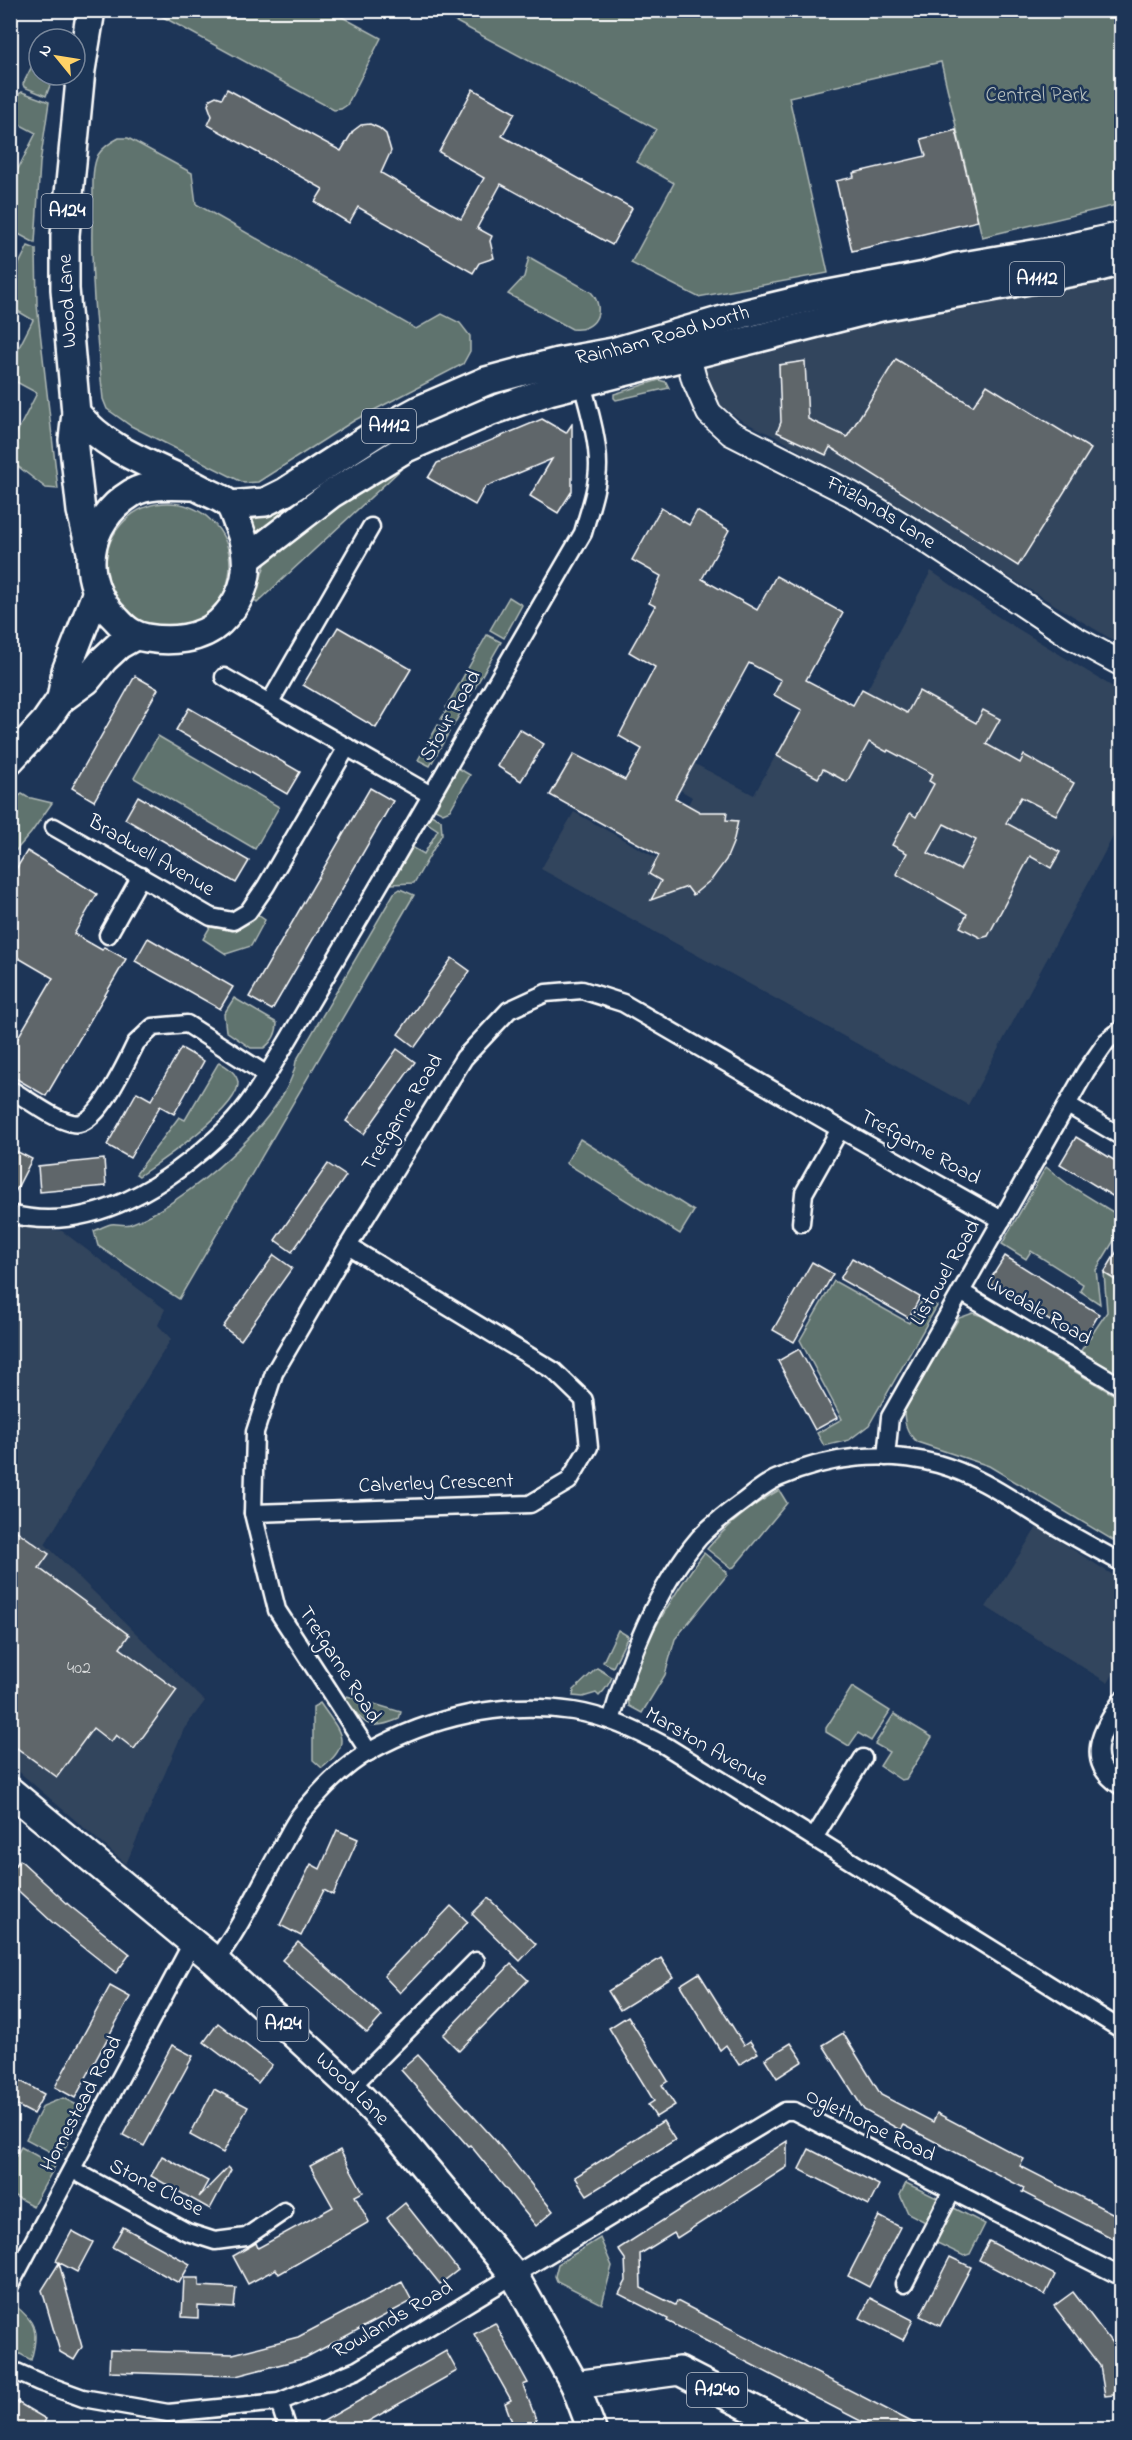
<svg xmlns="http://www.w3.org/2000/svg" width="1132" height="2440" font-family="'Indie Flower',sans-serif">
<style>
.built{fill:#31445d}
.green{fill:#5f736e;stroke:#afb9b6;stroke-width:1.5}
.building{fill:#5f666b;stroke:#fff;stroke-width:1.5;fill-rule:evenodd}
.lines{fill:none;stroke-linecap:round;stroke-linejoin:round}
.street-casing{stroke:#fff;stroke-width:21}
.secondary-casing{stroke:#fff;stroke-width:28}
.primary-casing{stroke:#fff;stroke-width:32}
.street{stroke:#1d3557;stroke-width:16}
.secondary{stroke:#1d3557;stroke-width:24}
.primary{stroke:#1d3557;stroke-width:27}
.labels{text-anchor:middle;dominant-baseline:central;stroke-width:5;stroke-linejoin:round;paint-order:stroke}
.number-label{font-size:18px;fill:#d7d9da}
.shield{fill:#1d3557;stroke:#bbc2cd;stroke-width:1.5}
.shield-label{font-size:20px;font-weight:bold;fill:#fff}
.park-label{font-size:21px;fill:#b7c0be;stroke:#1d3557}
.street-label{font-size:21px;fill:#fff;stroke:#1d3557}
</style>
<rect width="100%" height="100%" fill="#1d3557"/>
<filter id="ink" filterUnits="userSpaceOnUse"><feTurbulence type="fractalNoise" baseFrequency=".0167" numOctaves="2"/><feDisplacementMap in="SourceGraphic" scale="12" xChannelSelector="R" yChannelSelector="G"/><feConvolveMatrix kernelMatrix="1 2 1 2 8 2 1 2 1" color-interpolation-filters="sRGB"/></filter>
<g filter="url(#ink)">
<g class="built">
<path d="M1108,264L1122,314L1121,645L780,439L742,421L702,391L704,358L771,352Z"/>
<path d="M931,571L997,616L1121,692V822L968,1105L541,869L574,812L658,859L692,797L680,790L695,764L754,795L810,693L854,714Z"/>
<path d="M10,1223L31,1228L62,1231L165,1309L158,1325L171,1339L45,1544L205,1701L184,1729L126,1864L11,1765Z"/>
<path d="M1037,1527L1121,1580V1661L1108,1683L986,1607Z"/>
</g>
<g class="green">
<path d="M152,11H331L381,38L347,105L341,109L334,110Z"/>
<path d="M436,11H1121V204L982,237L941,62L789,97L828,273L698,297L631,263L674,183L637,162L656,129Z"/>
<path d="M39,52V75H54L46,96L24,87L23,84Z"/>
<path d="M22,92L49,102L40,163L35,243L11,230V183L36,133L11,120C10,110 12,97 22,92Z"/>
<path d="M119,138H128L192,173L196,204L416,329L442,314L460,323L470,336V351L463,364L355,420L258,482L244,483L131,426L107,409L103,399C96,331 89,264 93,196C93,184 92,167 98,155C103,147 111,142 119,138Z"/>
<path d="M28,246L36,249L37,305L58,489L46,488L11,461V444L37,393L11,379V363L33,320L11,307V280Z"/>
<path d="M529,257L591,292C607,310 595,332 572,329L508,294L524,277Z"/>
<path d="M659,380L666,382L669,388L616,400L614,398V394Z"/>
<path d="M374,447L378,455L257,535L255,534L250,521L275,511Z"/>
<path d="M402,463L400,470L257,603L254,600L267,558L303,526Z"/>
<circle cx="168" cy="565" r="62"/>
<path d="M509,597L522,605L504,638L490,630Z"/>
<path d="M487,635L501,642L453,726L441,719L447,710L446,707Z"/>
<path d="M438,725L449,732L430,766L418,760Z"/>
<path d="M158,736L279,807L255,849L134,778Z"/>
<path d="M458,768L470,775L450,810L443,813L435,809Z"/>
<path d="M22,794L27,797L52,803L31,833L11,856V802Z"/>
<path d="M431,815L441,820L442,834L414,883L391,884L412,847L424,854L438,830L426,822Z"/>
<path d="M400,889L414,895L179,1299L98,1246L94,1231C99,1229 106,1225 111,1224C117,1223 124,1226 130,1224C181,1207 289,1117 296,1061L394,893Z"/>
<path d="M258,915L265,920L251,946L226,954L203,939L210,927C229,931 243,928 258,915Z"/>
<path d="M234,998L277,1023C277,1033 272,1042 264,1048H251L226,1031L224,1014Z"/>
<path d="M219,1062C227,1067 236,1072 238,1082C241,1107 160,1162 139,1176L136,1174L179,1117L185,1120Z"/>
<path d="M580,1139L694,1211L680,1234L566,1163Z"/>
<path d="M1046,1167L1069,1185L1121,1217V1229L1096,1270L1100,1304L1080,1291L1083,1284L1031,1251L1026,1259L1002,1244Z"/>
<path d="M1104,1273L1121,1284V1377L1080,1352L1107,1312Z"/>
<path d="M834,1281L909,1323L923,1299L937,1306L869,1425L849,1440L824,1446L817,1433L842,1419L800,1340Z"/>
<path d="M973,1313L982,1316L1121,1399V1545L989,1466L917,1442C906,1432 904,1423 904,1408L959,1318Z"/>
<path d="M779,1490L787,1503L734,1567L731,1568L707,1549C728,1524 751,1506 779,1490Z"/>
<path d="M704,1553L727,1572V1575L675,1639L665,1675L642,1713L629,1706C623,1670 681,1583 704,1553Z"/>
<path d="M618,1630L628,1636L613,1667L603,1662Z"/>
<path d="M597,1668L612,1677C609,1685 605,1690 599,1696L596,1693L583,1697L573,1696L574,1690Z"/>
<path d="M852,1687L890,1711L871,1741L858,1733L849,1746L826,1732V1728Z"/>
<path d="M347,1696L401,1712L399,1719C368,1732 365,1725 346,1699Z"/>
<path d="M320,1703C339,1731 355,1742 322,1768L313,1760V1707Z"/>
<path d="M894,1714L932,1737L906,1779L901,1780L880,1766L889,1752L875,1744Z"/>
<path d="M63,2098L85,2109L60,2157L26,2139L43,2106Z"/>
<path d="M21,2147L55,2166L33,2206L11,2194V2165Z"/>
<path d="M906,2183L941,2200L929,2224L908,2213L900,2195Z"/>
<path d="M954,2208L985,2224L970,2254L964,2256L933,2241L949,2209Z"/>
<path d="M600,2238L612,2266L602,2304L557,2281L555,2276L558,2264Z"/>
<path d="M13,2304C37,2322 39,2332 31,2360L11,2349V2309Z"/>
</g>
<g class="building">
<path d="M227,89L341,151L353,131L361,125L370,124L379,128L386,134L391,151L381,173L461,219L484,178L439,152L473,89L515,113L502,136L632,208L612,245L501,184L477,228L492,236L490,241L494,258L479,263L473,273L358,207L349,223L315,202L323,189L208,125L212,116L208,105L210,99L216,96L222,98Z"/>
<path d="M956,130L978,221L852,251L836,181L854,177L853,173L926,156L921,139Z"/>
<path d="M896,359L973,406L987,385L1091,449L1018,566L830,447L826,455L777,432L781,422L779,365L805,361L808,419L847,437Z"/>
<path d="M542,419L566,433L572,424V491L558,513L530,496L552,459L485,487L475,505L428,478L437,463Z"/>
<path d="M661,508L689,525L697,511L729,530L702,579L757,610L776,576L843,613L806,680L853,705L862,689L907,713L919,691L976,723L983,710L1000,719L986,744L1020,763L1024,755L1074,783L1056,815L1021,797L1006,823L1060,852L1051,868L1030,856L988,936L981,938L960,927L967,914L896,874L907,853L892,845L910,813L916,817L934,784L929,781L933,774L888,750L887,752L869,742L847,782L823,769L818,778L777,756L802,710L774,695L781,680L749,663L675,798L700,812H727L726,820L738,821L733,843L726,860L712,879L693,895L687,887L651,900L661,881L649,874L659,855L550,795L574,754L625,780L642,749L619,736L655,667L629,652L655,606L649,603L661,576L632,560ZM944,824L976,840L960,870L928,853Z"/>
<path d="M338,627L411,669L376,728L303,685Z"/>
<path d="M135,676L158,689L94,801L72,788Z"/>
<path d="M189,708L300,772L287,794L176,730Z"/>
<path d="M519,729L544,744L521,781L497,766Z"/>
<path d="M370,788L393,801L272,1010L249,997Z"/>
<path d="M138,796L249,861L236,883L125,819Z"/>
<path d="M27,851L97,894L74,934L102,950L104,947L126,959L46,1096L10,1075V1051L53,978L10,953V879Z"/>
<path d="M148,938L233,987L220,1009L135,961Z"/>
<path d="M452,958L470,971L415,1047L398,1034Z"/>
<path d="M181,1048L204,1061L174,1114L160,1106L130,1158L107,1145L137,1092L151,1100Z"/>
<path d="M397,1049L415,1062L364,1134L346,1121Z"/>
<path d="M1076,1137L1122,1165V1202L1060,1164Z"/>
<path d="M10,1148L32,1159L10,1202Z"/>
<path d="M104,1159L106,1186L40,1192L38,1166Z"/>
<path d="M328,1164L346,1176L292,1252L275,1240Z"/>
<path d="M1122,1243V1284L1104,1273Z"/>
<path d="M274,1255L292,1268L241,1340L223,1327Z"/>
<path d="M1005,1256L1099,1314L1083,1341L988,1283Z"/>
<path d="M852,1258L920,1297L909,1318L840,1279Z"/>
<path d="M812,1262L833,1274L794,1342L773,1330Z"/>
<path d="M799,1349L837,1418L815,1430L778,1361Z"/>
<path d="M10,1526L49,1554L39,1568L129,1635L120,1648L177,1690L134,1749L116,1735L111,1742L93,1728L57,1777L10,1743Z"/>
<path d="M337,1830L358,1839L333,1895L324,1890L301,1936L280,1925L311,1864L320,1869Z"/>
<path d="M20,1860L70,1906L130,1954L116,1973L52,1922L10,1883V1871Z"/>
<path d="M488,1898L536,1944L520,1961L472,1914Z"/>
<path d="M451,1906L468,1922L400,1993L384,1976Z"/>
<path d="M298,1942L382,2016L367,2033L282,1960Z"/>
<path d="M661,1958L673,1977L620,2010L608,1991Z"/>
<path d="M511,1964L528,1980L459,2051L443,2035Z"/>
<path d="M699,1973L744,2045L750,2041L758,2053L739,2065L726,2045L720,2050L680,1985Z"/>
<path d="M110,1986L130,1997L75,2098L55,2087Z"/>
<path d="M628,2016L668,2081L662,2085L675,2105L656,2117L648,2105L654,2101L609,2028Z"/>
<path d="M218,2023L272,2065L258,2083L204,2042Z"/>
<path d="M843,2033L881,2095L933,2122L937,2113L1024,2159L1020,2166L1122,2218V2243L1022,2192L1024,2188L903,2125L900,2130L864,2110L823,2045Z"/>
<path d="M791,2043L803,2061L777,2078L765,2059Z"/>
<path d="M172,2045L193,2056L144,2146L123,2135Z"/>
<path d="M418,2055L496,2141L553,2211L536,2226L470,2145L468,2146L401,2070Z"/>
<path d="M10,2075L44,2094L33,2114L10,2102Z"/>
<path d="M214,2089L248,2107L223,2153L190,2135Z"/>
<path d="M663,2121L675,2140L587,2195L575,2177Z"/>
<path d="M787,2141V2167L677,2238L674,2233L640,2254L641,2288L675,2305L677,2301L927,2430H878L681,2328L667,2321L668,2319L619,2294L626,2281L625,2259L618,2249Z"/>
<path d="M809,2149L879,2185L869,2205L799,2169Z"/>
<path d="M340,2150L363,2192L355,2196L369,2222L279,2274L276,2269L248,2284L233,2256L256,2243L258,2248L333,2207L310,2166Z"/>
<path d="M162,2156L208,2181L199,2197L228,2167L231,2170L210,2209L151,2176Z"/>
<path d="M405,2203L458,2270L440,2284L387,2218Z"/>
<path d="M879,2216L900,2227L869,2287L848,2276Z"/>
<path d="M123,2227L190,2264L179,2283L112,2247Z"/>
<path d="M72,2231L93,2242L77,2272L56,2261Z"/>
<path d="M989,2241L1055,2275L1045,2295L979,2260Z"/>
<path d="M950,2257L971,2267L940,2326L920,2316Z"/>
<path d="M59,2263L82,2347L74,2360L60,2352L42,2290Z"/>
<path d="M184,2278H199V2286L236,2288L234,2308L198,2306V2318L182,2317Z"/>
<path d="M402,2282L412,2301L305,2358L236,2376L109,2372L110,2350L233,2354L298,2337Z"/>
<path d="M1073,2292L1122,2356V2394L1105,2396L1100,2366L1054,2306Z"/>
<path d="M870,2298L913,2320L903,2340L860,2318Z"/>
<path d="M495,2323L528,2383L523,2385L540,2430H515L505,2403L511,2400L474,2334Z"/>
<path d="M446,2351L457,2371L353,2430H308Z"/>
<path d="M17,2402L46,2419L40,2430H17L10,2426V2413Z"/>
</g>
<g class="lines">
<g class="street-casing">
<g id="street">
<path d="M224,677L431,795"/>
<path d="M270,702L371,527"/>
<path d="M54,827L211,917L233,921L248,912L266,886L347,747"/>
<path d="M108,935L141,876"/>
<path d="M10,1089C29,1100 51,1118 72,1123C97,1130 126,1062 136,1043L153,1027L187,1024L267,1075"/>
<path d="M1068,1105L1122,1137"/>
<path d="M10,1214C92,1236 172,1182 228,1127C252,1103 269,1071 287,1042C306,1010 325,977 344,945C425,808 503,670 583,533C589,511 598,488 598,465C598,436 587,404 580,375"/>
<path d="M801,1223L804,1193L840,1129"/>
<path d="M961,1292L1122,1387"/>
<path d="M886,1457L890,1417L1086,1071L1107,1041L1122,1029"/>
<path d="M253,1513L530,1504L569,1481L589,1447L584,1400L554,1371L348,1246"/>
<path d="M1122,1700C1101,1731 1082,1762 1122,1787"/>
<path d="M611,1721C628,1660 657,1587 699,1538C711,1525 726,1514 741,1503C752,1495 765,1483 778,1478C828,1456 885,1450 938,1464C977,1475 1008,1497 1042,1518C1068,1534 1095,1548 1122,1563"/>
<path d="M369,1752L277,1610L253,1513L255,1432L274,1373L348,1246L464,1058L509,1010L546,993L582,990L623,1003L840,1129L1002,1220"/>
<path d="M814,1838L863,1758"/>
<path d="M215,1961C240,1928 257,1891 277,1855C285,1842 291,1827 300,1815C318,1793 345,1765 370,1751C431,1717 504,1700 573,1711C606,1716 637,1731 666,1746L1122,2030"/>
<path d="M351,2087L476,1961"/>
<path d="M73,2170L187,2232L215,2241L246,2237L284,2211"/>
<path d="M904,2284L952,2191"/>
<path d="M10,2285L192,1943"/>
<path d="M10,2369L39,2382L83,2398L168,2413L279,2402L357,2370L785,2111H794L814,2121L1122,2277"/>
<path d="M279,2402L288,2430"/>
</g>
</g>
<g class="secondary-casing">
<g id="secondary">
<path id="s1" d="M683,338L694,379L709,413L731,433L851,494L917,534L1072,637L1122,664"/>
</g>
</g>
<g class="primary-casing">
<g id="primary">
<path d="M76,413C111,455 157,465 203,490C211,494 225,499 230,506C234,511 236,521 239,527C253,563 248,595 220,622C201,640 171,642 147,638C134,636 126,630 117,620C77,582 84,522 132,493C149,483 176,486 195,486"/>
<path id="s2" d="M230,505L265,502L285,492L378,432L419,410L486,381L558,362L613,352L743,314L813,297L925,276L957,267L1064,249L1122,236"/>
<path d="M91,552L81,511L73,440L76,413L65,289V235L81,70L91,10"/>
<path d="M248,558L331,494L406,448L489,412L549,391L881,307L1096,268L1122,261"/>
<path d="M61,699L66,671L96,594"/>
<path d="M10,760L45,722L61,699L87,680L104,659L119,645L135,636"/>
<path id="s3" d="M10,1791L215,1961L351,2087L402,2140L514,2275L575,2385L592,2430"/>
<path d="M575,2385L679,2371L794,2430"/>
</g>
</g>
<use href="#street" class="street"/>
<use href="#secondary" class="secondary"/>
<use href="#primary" class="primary"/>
</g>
</g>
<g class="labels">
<g class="number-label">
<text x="79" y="1669">402</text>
</g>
<g class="shield">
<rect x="41.5" y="194" width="51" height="34" rx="4.5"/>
<rect x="1010" y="262" width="54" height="34" rx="4.5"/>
<rect x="362" y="409" width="54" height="34" rx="4.5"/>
<rect x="257.5" y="2007" width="51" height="34" rx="4.5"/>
<rect x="687" y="2373" width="60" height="34" rx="4.5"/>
</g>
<g class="shield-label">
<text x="67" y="211">A124</text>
<text x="1037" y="279">A1112</text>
<text x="389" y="426">A1112</text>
<text x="283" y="2024">A124</text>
<text x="717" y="2390">A1240</text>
</g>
<g class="park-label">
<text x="1037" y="96">Central Park</text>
</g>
<g class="street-label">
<text transform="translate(68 301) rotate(-93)">Wood Lane</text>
<text stroke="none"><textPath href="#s2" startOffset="470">Rainham Road North</textPath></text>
<text stroke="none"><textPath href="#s1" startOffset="279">Frizlands Lane</textPath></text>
<text transform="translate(451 716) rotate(-60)">Stour Road</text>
<text transform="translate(151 856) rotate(30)">Bradwell Avenue</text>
<text transform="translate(403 1113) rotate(-58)">Trefgarne Road</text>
<text transform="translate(920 1148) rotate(29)">Trefgarne Road</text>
<text transform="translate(946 1273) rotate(-60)">Listowel Road</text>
<text transform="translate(1038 1311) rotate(30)">Uvedale Road</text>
<text transform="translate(436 1484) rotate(-2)">Calverley Crescent</text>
<text transform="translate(339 1665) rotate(57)">Trefgarne Road</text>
<text transform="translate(706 1747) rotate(30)">Marston Avenue</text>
<text stroke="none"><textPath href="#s3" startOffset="454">Wood Lane</textPath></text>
<text transform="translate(82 2104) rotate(-62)">Homestead Road</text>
<text transform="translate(870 2126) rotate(26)">Oglethorpe Road</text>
<text transform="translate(156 2188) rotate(27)">Stone Close</text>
<text transform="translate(393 2320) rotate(-30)">Rowlands Road</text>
</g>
</g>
<rect width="1132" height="2440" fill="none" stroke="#1d3557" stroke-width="36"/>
<rect x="18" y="18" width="1096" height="2404" fill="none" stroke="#fff" stroke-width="2" filter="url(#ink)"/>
<g transform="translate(57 57) rotate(300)"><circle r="28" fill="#1d3557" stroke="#77869a" stroke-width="1.5"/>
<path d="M0-4.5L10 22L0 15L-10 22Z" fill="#ffd166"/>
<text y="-9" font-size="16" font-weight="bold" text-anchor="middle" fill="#ffffff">N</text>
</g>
</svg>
